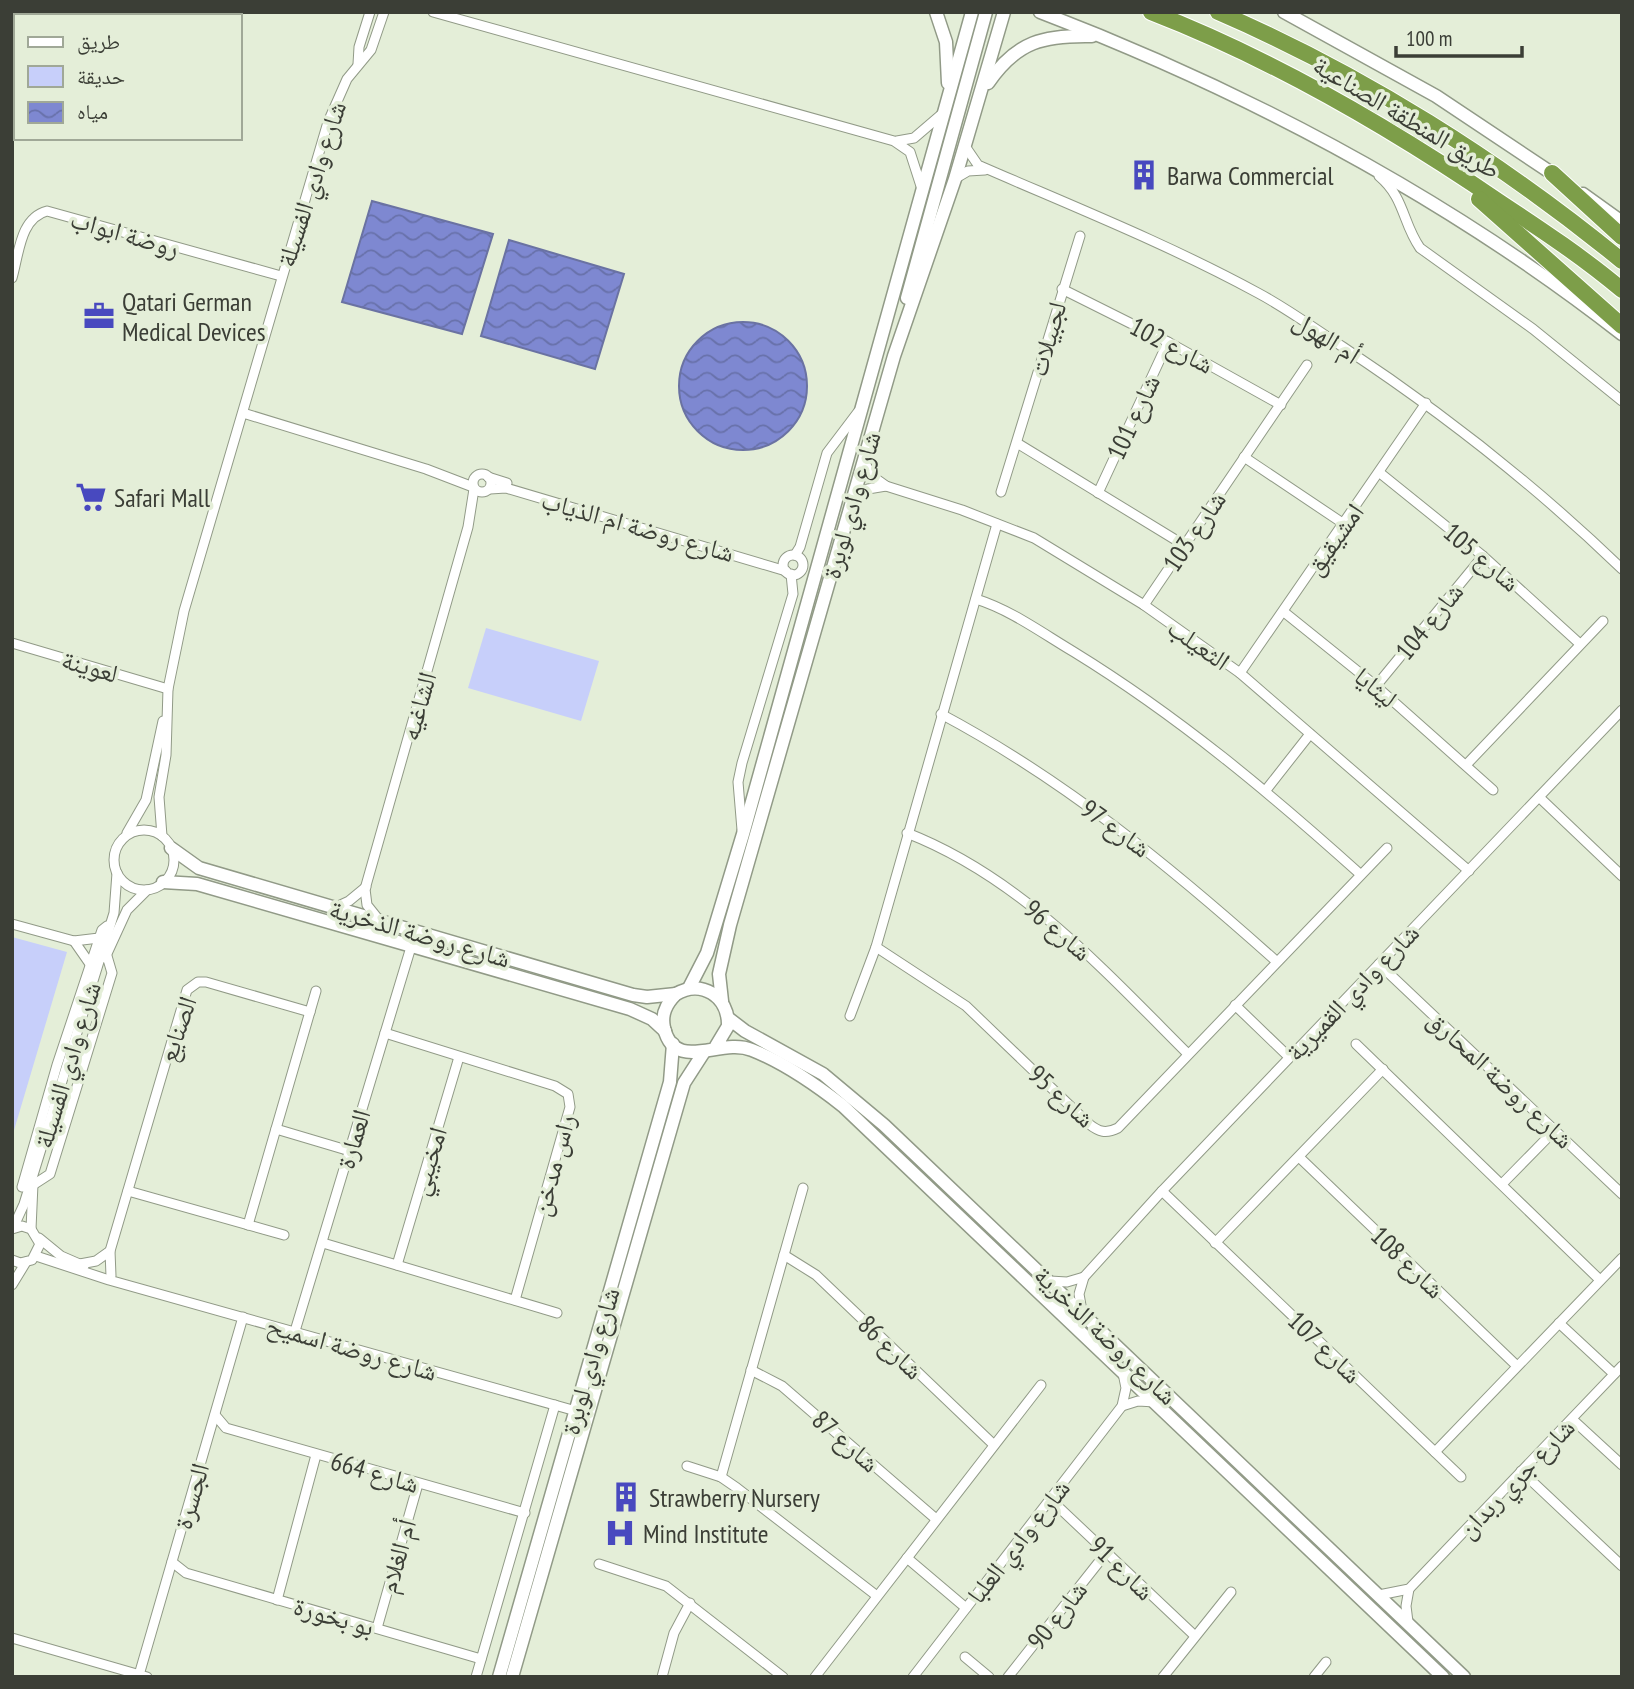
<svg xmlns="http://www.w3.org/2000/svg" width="1634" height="1689" font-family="'PT Sans Narrow','Noto Naskh Arabic',sans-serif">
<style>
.park{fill:#c7cffa}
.water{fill:url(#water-waves);stroke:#6a72a2;stroke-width:2}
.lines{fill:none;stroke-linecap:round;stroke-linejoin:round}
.street-casing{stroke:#919a87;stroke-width:11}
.secondary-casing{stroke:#919a87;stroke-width:15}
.highway-casing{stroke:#fff;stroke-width:18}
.street{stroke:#fff;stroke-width:9}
.secondary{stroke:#fff;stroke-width:12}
.highway{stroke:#7d9e49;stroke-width:16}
.labels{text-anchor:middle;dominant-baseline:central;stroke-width:7;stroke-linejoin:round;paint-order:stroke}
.street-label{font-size:26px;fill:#3b3e36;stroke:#e4eed8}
.poi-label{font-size:26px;fill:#3b3e36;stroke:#e4eed8;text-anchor:start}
</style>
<defs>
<pattern id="water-waves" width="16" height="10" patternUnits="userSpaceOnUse" patternTransform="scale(1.75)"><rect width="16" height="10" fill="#7e88d1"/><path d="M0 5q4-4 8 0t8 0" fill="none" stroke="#6871aa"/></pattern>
</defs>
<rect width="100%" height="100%" fill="#e4eed8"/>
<g class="park">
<path d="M486,628L599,661L581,721L468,688Z"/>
<path d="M12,937L67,952L12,1137Z"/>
</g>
<g class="water">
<path d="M372,201L493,234L462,334L342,302Z"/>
<path d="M509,240L624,274L595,369L481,336Z"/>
<circle cx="743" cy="386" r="64"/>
</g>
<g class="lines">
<g class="street-casing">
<g id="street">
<path d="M433,12L894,141L910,152L921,186"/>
<path d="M358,64L359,47L370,12"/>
<path d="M897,141L914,138L942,114"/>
<path d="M965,146L978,165C1072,206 1168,244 1258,293C1288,309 1315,329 1343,347C1443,413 1536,486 1622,569"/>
<path d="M1379,176C1405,198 1402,222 1420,248L1533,329L1622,401"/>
<path d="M956,178L968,171L985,170"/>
<path d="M12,278C19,254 20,218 47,211L281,276"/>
<path d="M1062,289L1168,342L1281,405"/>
<path d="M243,413L426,469L473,487"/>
<path d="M1017,443L1184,545"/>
<path d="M1244,457L1344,524"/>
<path d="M864,461L872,476L886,486L962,510L1034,538L1144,605L1240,673L1469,871"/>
<path d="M1380,473L1483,556L1580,644"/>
<circle cx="482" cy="483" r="9"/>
<path d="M488,477L507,483"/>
<path d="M490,489L506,488L786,571"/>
<path d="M1001,492L1080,236"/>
<path d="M1098,493L1168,342"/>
<path d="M853,497L868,489L886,486"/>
<path d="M795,555L800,547L827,453L858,412"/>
<circle cx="793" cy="565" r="10"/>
<path d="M976,599C1011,610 1042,633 1074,652C1178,716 1270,793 1360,874"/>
<path d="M1144,605L1307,365"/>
<path d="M1284,612L1376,686L1493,790"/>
<path d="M12,643L168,689"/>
<path d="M1240,673L1426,403"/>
<path d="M1376,686L1483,556"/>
<path d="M941,714C1065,780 1172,868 1276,961"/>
<path d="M1466,765L1603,621"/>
<path d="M1266,790L1310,734"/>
<path d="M1539,797L1622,876"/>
<path d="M742,830L738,782L742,763L793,594L791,574"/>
<circle cx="144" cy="860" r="30"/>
<path d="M127,833L146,800L163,721"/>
<path d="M907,833C1020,877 1104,970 1188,1054"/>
<path d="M162,836L159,797L166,755L168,689L184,611L328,122L347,79L371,50L384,12"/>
<path d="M336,907L349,901L366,887"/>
<path d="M379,920L367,905L365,889L468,527L474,489"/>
<path d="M12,924L74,941L99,938"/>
<path d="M74,941L90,964"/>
<path d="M876,947L966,1006L1089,1124C1099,1132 1106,1134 1118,1128L1387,848"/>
<path d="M105,958L127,910L147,890"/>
<path d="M1379,964L1622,1194"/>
<path d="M1235,1005L1289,1057"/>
<path d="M850,1016L876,947L997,524"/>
<path d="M385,1033L555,1086L568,1094L570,1107L515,1300"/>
<path d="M1356,1044L1600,1280"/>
<path d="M276,1129L350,1151"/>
<path d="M1299,1157L1517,1366"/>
<path d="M1502,1184L1555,1130"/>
<path d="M33,1185L50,1174L112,973L107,956"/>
<path d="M22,1187L57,1065L102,930L107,926"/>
<path d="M128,1191L284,1235"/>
<path d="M1162,1191L1461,1477"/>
<path d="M248,1225L316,991"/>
<path d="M13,1228L24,1204L114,913L117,873"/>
<path d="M12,1229L22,1226L31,1229L40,1244L32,1260L20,1263L12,1260"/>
<path d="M31,1229L33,1184"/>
<path d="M39,1238L61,1256L84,1266"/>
<path d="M323,1243L557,1313"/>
<path d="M1215,1243L1383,1069"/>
<path d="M784,1255L816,1275L994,1445"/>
<path d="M36,1256L109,1280L576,1411"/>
<path d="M80,1264L96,1261L110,1251"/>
<path d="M397,1265L459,1057"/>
<path d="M111,1276L110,1251L187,990L198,982H206L310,1012"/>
<path d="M1050,1281L1067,1282L1084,1277"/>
<path d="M12,1285L26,1262"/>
<path d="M1082,1311L1079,1294L1084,1277L1162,1191L1622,710"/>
<path d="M1559,1323L1614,1374"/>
<path d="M295,1331L411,947"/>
<path d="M751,1370L782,1386L936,1519"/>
<path d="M1122,1406L1138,1401L1155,1402"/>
<path d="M215,1415L226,1428L525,1513"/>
<path d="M1572,1419L1622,1465"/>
<path d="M1435,1452L1622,1258"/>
<path d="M687,1466L721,1477L737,1488L877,1596"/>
<path d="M1521,1471L1622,1566"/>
<path d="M721,1477L803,1188"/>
<path d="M1050,1499L1195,1636"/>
<path d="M907,1558L966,1608"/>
<path d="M172,1562L186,1573L481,1659"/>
<path d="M599,1564L666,1586L783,1677"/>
<path d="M1379,1595L1409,1589L1622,1366"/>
<path d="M277,1600L316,1455"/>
<path d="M1408,1622L1406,1606L1409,1589"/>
<path d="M377,1628L418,1484"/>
<path d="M12,1638L147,1677"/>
<path d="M965,1657L989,1677"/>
<path d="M139,1675L243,1317"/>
<path d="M476,1677L555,1405"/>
<path d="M662,1677L674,1633L690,1603"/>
<path d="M815,1677L1041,1385"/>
<path d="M913,1677L1122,1406L1126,1388L1123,1373"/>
<path d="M1008,1677L1106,1553"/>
<path d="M1163,1677L1231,1592"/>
<path d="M1314,1677L1326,1662"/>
</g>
</g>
<g class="secondary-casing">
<g id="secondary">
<path d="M936,12L946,42L948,83"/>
<path d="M1040,12C1248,92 1445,196 1622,334"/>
<path d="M1284,12L1436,96L1559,178"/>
<path d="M988,83C1017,41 1044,35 1092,36"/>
<path d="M1583,194L1622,222"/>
<path d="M907,298L986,12"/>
<path d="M171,848L199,868L633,995L647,997L676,994"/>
<path d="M163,882L197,884L630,1009L652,1019L665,1031"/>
<path d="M689,988L707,953L743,834L972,12"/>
<path d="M722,1001L719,974L730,925L894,356L955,179L1004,12"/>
<path d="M728,1018L745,1031L823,1074L884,1125L1464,1677"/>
<path d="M716,1046L728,1026C729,996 701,979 676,994C666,1004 661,1014 664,1028C675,1074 720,1037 752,1050C785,1063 815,1084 843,1106L1443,1677"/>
<path d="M499,1677L670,1082L673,1044"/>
<path d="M512,1677L684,1083L704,1052"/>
</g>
</g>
<g class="highway-casing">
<g id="highway">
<path d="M1151,12C1275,60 1391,128 1501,203C1542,230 1584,258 1622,290"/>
<path d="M1218,12C1362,74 1501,162 1622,261"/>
<path d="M1552,173L1622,237"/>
<path d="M1479,199L1622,326"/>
</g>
</g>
<use href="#street" class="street"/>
<use href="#secondary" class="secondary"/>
<use href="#highway" class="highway"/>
</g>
<defs>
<g id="building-bare" transform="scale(2.415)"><path d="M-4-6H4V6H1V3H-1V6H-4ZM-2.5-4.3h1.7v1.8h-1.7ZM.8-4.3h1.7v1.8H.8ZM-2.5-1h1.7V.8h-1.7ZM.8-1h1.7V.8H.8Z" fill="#4849bf" stroke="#e4eed8" stroke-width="2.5" paint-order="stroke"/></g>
<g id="office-bare" transform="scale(2.415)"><path d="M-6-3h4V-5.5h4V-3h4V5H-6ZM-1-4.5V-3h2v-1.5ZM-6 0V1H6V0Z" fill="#4849bf" stroke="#e4eed8" stroke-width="2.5" paint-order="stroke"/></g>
<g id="supermarket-bare" transform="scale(2.415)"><path d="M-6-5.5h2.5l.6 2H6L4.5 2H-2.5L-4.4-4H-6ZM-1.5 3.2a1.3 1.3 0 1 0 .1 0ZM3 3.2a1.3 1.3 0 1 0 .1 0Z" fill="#4849bf" stroke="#e4eed8" stroke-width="2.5" paint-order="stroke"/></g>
<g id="hospital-bare" transform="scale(2.415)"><path d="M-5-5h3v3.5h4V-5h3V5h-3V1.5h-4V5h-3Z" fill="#4849bf" stroke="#e4eed8" stroke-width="2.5" paint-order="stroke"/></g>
</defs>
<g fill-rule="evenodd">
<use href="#building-bare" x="1144" y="175"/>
<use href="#office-bare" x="99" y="316"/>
<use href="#supermarket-bare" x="91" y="497"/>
<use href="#building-bare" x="626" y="1497"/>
<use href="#hospital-bare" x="620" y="1533"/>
</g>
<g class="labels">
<g class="street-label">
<text transform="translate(1407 117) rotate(31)">طريق المنطقة الصناعية</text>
<text transform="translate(311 184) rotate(-72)">شارع وادي الفسيلة</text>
<text transform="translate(125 233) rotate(16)">روضة ابواب</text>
<text transform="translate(1327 337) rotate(33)">أم الهول</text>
<text transform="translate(1047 339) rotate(-74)">لجبيلات</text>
<text transform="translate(1172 345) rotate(28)">شارع 102</text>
<text transform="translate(1133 417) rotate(-65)">شارع 101</text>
<text transform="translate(851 505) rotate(-74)">شارع وادي لوبرة</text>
<text transform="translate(638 526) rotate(16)">شارع روضة ام الذياب</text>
<text transform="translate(1194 531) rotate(-56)">شارع 103</text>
<text transform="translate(1334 539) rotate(-55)">امشيقيق</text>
<text transform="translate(1482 557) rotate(40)">شارع 105</text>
<text transform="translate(1429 621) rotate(-51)">شارع 104</text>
<text transform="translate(1199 644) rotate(35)">الثعيلب</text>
<text transform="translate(90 666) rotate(16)">لعوينة</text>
<text transform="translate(1376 687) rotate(40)">ليثايا</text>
<text transform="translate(418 706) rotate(-74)">الشاغيه</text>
<text transform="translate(1116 828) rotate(36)">شارع 97</text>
<text transform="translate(1058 930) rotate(40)">شارع 96</text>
<text transform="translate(420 933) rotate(16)">شارع روضة الذخرية</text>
<text transform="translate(1352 992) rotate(-46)">شارع وادي القميرية</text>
<text transform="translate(177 1029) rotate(-71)">الصنايع</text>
<text transform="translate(67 1065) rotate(-73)">شارع وادي الفسيلة</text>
<text transform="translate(1501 1079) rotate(43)">شارع روضة المحارق</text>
<text transform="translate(1062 1096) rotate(42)">شارع 95</text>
<text transform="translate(353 1139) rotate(-73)">العمارة</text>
<text transform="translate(428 1161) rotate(-73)">امخيبي</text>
<text transform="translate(553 1165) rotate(-75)">راس مدخن</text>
<text transform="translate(1408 1262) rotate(44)">شارع 108</text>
<text transform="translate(1106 1335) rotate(44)">شارع روضة الذخرية</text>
<text transform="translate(891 1347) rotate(44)">شارع 86</text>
<text transform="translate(1325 1347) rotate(44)">شارع 107</text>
<text transform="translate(352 1348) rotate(16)">شارع روضة اسميح</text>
<text transform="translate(590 1361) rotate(-74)">شارع وادي لوبرة</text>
<text transform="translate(846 1441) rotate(41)">شارع 87</text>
<text transform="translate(375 1472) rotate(16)">شارع 664</text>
<text transform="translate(1516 1478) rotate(-46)">شارع جري ربدان</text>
<text transform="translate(191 1496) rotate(-74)">الجسرة</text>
<text transform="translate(1018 1541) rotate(-52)">شارع وادي العلبا</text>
<text transform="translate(397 1556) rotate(-74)">أم الغلام</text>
<text transform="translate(1122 1568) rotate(44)">شارع 91</text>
<text transform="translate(1057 1615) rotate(-52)">شارع 90</text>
<text transform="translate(334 1616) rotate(16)">بو بخورة</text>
</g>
<g class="poi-label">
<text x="1167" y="175">Barwa Commercial</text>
<text x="122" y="301">Qatari German<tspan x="122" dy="30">Medical Devices</tspan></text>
<text x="114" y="497">Safari Mall</text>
<text x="649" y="1497">Strawberry Nursery</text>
<text x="643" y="1533">Mind Institute</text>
</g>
</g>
<rect width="1634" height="1689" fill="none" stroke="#3b3e36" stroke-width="28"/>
<rect x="14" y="14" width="228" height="126" fill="#e4eed8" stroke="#a0a897" stroke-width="2"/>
<rect x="28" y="37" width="35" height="10" fill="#ffffff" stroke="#a0a897" stroke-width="2"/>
<text x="77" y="49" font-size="21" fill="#3b3e36">طريق</text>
<rect x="28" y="66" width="35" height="21" fill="#c7cffa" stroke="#a0a897" stroke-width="2"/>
<text x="77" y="84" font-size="21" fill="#3b3e36">حديقة</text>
<rect x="28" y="102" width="35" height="21" fill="url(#water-waves)" stroke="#a0a897" stroke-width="2"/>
<text x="77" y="119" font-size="21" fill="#3b3e36">مياه</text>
<path d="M1396 46v10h126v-10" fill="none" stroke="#3b3e36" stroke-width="3.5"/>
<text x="1406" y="46" font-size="21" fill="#3b3e36" stroke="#e4eed8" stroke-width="5" paint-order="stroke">100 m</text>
</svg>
